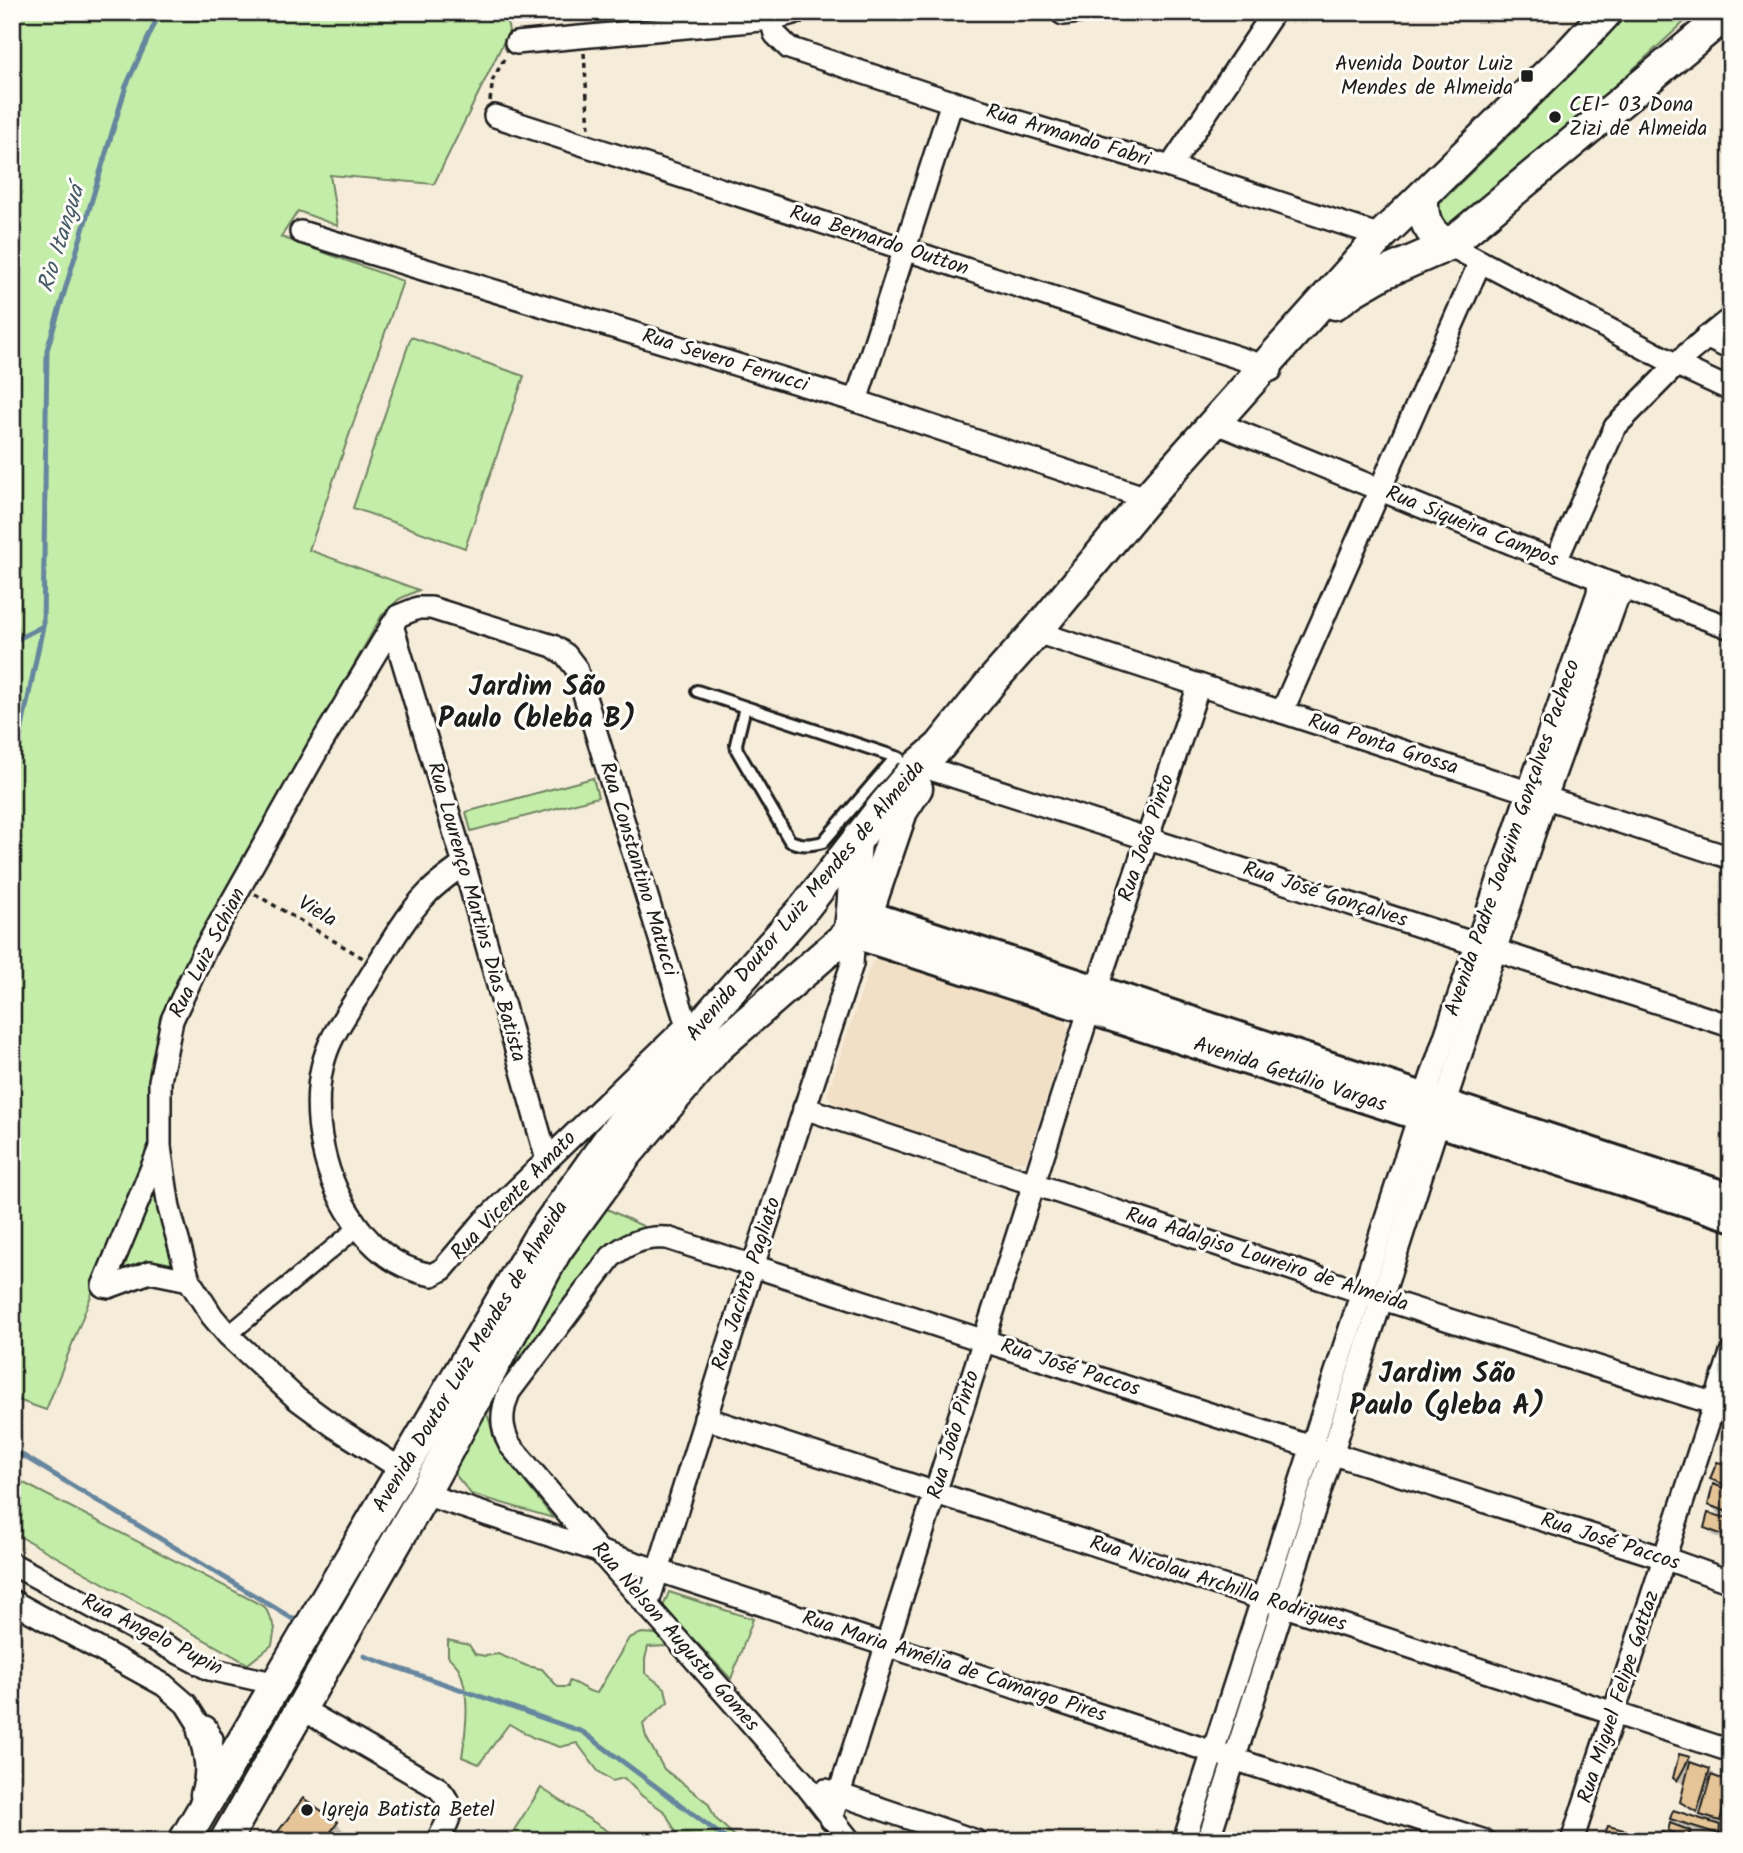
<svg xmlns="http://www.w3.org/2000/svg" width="1743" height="1853" font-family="Kalam,sans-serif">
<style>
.built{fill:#f1e0c6}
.green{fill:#c3eda8;stroke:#708462;stroke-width:2}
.shadow{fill:#0003}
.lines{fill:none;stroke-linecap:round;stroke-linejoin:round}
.stream{stroke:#65869e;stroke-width:5}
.building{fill:#e5c597;stroke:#1c1c1c;stroke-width:2}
.service-casing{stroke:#1c1c1c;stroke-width:16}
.pedestrian-casing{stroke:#1c1c1c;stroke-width:21}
.minor-casing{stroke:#1c1c1c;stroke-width:26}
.tertiary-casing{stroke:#1c1c1c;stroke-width:32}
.secondary-casing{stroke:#1c1c1c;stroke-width:35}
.path{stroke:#1c1c1c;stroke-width:3.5;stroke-dasharray:5 5;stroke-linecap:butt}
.service{stroke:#fdfcf7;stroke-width:10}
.pedestrian{stroke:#fdfcf7;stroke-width:16}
.minor{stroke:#fdfcf7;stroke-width:21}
.tertiary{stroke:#fdfcf7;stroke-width:26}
.secondary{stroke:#fdfcf7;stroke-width:30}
.poi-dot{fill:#1c1c1c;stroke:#fdfcf7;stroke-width:2.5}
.labels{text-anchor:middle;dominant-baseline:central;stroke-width:6;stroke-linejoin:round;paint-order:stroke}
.poi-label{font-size:21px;fill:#1c1c1c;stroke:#fdfcf7;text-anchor:start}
.street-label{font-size:21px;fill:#1c1c1c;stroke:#fdfcf7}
.water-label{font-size:23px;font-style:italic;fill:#475a68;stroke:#fdfcf7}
.district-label{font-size:28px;font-weight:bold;fill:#1c1c1c;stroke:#fdfcf7}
</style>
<rect width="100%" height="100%" fill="#f6ecda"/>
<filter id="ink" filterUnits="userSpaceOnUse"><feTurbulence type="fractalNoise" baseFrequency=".0143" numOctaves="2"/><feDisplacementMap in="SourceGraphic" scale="14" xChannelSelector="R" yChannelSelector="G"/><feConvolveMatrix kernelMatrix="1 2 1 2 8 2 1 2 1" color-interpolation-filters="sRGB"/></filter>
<g filter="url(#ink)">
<path class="built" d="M882,957L1063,1016L1069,1028L1026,1161H1009L847,1110L836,1106L827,1095L871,964L876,959Z"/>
<g class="green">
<path d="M12,12H505L509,31L434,184L330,175L338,226L298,211L281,237L403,281L309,550L419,590L399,599L382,615L178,977L156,1042L151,1144L46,1410L12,1398Z"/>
<path d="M1627,12H1695L1524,170L1445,236L1434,209L1561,84Z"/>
<path d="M411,337L524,376L465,548L353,508Z"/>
<path d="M593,778L598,797L471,831L466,812Z"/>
<path d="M156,1172L173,1271L112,1273Z"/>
<path d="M605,1208L645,1227L612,1246L579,1281L487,1414L498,1447L553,1518L471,1494L453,1472L478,1405L540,1305Z"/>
<path d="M12,1477L265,1607L275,1628L272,1645L248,1664L12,1532Z"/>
<path d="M669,1592L753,1619L731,1679L663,1607Z"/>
<path d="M642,1633L656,1634L666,1639L667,1646L648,1647L645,1659V1673L665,1688L668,1702L643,1724L646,1737L664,1769L708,1803L715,1818L740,1841H685L679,1838L665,1812L642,1796L624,1778L612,1781L598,1771L577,1743L560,1747L534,1738L509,1724L479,1764L462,1757C466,1730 471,1695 459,1669C457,1665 451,1660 448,1656V1640L469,1645L475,1654L485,1656L498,1654L527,1666L542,1669L558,1687H568L569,1681C580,1684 586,1692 597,1693L629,1638Z"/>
<path d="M541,1788L623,1841H507Z"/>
</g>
<g class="shadow">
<path d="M1731,1439V1461L1725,1455Z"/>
<path d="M1731,1467V1518L1718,1513L1710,1505L1723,1490L1712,1479Z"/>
<path d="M1731,1521V1542L1714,1536L1706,1528Z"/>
<path d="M1689,1759L1695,1766L1710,1770L1718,1778L1731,1785L1729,1825L1731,1841L1687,1828L1698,1840L1686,1841L1679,1839L1670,1830H1683L1672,1818L1712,1823L1690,1810L1682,1802L1686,1788L1675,1777Z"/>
<path d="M336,1823L349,1836L345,1841H287L279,1833Z"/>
</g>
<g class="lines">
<g class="stream">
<path d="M12,642L43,626"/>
<path d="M12,776L43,626L47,350L126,86L160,12"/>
<path d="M12,1449L298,1622"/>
<path d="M364,1656L583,1732L729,1841"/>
</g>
</g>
<g class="building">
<path d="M1717,1462L1731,1465V1487L1710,1479Z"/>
<path d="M1713,1484L1731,1491V1513L1708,1505Z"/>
<path d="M1708,1513L1731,1519V1538L1704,1528Z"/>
<path d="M1679,1754L1690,1757L1677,1781L1673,1778Z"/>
<path d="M1690,1762L1710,1769L1697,1812L1680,1802Z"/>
<path d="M1711,1775L1730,1782L1720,1821L1700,1815Z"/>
<path d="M303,1798L338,1822L324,1841H289L277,1833Z"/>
<path d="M1673,1810L1720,1825L1719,1834L1670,1819Z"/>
<path d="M1670,1823L1691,1831L1687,1837L1668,1831Z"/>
<path d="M1608,1826L1652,1837L1651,1841H1614L1604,1837Z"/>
<path d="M1661,1832L1683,1839V1841H1660Z"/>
</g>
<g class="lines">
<g class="service-casing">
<g id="service">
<path d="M697,691L899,758"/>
<path d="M745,707L736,744L737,750L790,841C802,846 811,845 823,842L896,757"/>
</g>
</g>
<g class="pedestrian-casing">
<path id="pedestrian" d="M228,1335L357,1228"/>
</g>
<g class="minor-casing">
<g id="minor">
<path d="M1063,14L1078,12"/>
<path d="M771,19L775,34L789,48L952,102L1170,167L1381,236"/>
<path d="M516,43L771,19L797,12"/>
<path d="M495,116L1264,366L1271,370"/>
<path d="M1170,167L1274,12"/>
<path d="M301,232L856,401L1147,498"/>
<path d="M1449,245L1675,364L1731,390"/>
<path d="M1706,337L1731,349"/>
<path d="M856,401L952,102"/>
<path d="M1214,422L1599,579L1731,628"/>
<path d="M1556,561L1615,427L1688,353L1731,318"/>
<path d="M392,625L464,864L547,1160"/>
<path d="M1036,632L1731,858"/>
<path d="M1282,712L1480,262"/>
<path d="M918,765L1731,1026"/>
<path d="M464,864C452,873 437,883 427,894C406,915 385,952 370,977C358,997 344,1016 333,1037C307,1088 318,1162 347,1210C367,1244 393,1268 432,1275L443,1269L484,1221L682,1030"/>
<path d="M1096,991L1199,685"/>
<path d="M1425,1096L1528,792L1598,593L1599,579"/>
<path d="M1445,1102L1546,797L1617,599L1626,589"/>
<path d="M804,1108L1367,1294L1731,1409"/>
<path d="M160,1148L103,1286L109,1287L150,1272L189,1280"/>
<path d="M705,1418L1731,1751"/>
<path d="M401,1469L335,1427L297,1399L228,1335L212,1316L189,1280L169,1208L160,1147V1081L172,1020L204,951L319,747L398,616L418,608H431L553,646L566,655L576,668L687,1026"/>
<path d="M424,1494L1485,1841"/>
<path d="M12,1564L209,1669L278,1684"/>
<path d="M12,1601L164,1685L186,1704L203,1731L212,1739"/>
<path d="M647,1606L753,1266L852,964L853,947L849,933"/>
<path d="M302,1709L438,1788C458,1809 450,1818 437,1841"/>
<path d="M826,1790L976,1841"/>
<path d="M831,1819L1089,1011"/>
<path d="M850,1841L805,1784L599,1551L510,1445C500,1426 501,1412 509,1392L611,1257C627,1243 647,1236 667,1238L1327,1452L1664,1558L1731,1582"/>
<path d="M1184,1841L1419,1116"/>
<path d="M1208,1841L1438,1123"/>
<path d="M1572,1841L1731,1353"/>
</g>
</g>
<g class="tertiary-casing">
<g id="tertiary">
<path d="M867,914L1731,1197"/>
<path d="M849,933L1731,1217"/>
</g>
</g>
<g class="secondary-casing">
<g id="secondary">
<path d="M1423,197C1422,220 1428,234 1449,245"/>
<path d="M1335,304L1353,291L1384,273L1449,245L1729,12"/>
<path d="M849,932C855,903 853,872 856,842"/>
<path d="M203,1731C210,1754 214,1772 206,1795"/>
<path d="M184,1841L537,1240L609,1139L711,1013L805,907L885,804L918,765L940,746L993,680L1036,632L1147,498L1381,236L1570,52L1607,12"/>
<path d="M225,1841L424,1494L556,1251L627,1154L718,1047L849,933L867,914L902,811L917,788"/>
</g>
</g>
<g class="path">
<path d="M584,53L589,129"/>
<path d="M490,101L493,79L506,56"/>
<path d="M255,894L363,958"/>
</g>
<use href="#service" class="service"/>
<use href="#pedestrian" class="pedestrian"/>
<use href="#minor" class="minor"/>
<use href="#tertiary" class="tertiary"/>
<use href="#secondary" class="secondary"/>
</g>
</g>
<g class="poi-dot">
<rect x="1520" y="69" width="14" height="14" rx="3.5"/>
<circle cx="1555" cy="117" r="7"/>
<circle cx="307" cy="1810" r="7"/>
</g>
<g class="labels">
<g class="poi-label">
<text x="1513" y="64" text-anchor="end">Avenida Doutor Luiz<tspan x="1513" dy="24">Mendes de Almeida</tspan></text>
<text x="1569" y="105">CEI- 03 Dona<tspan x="1569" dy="24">Zizi de Almeida</tspan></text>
<text x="321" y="1810">Igreja Batista Betel</text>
</g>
<g class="street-label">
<text transform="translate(1068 136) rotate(17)">Rua Armando Fabri</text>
<text transform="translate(879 241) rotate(18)">Rua Bernardo Outton</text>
<text transform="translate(725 361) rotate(17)">Rua Severo Ferrucci</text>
<text transform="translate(1472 527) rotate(22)">Rua Siqueira Campos</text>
<text transform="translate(1383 745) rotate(18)">Rua Ponta Grossa</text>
<text transform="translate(1147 838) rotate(-71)">Rua João Pinto</text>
<text transform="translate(1513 838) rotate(-71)">Avenida Padre Joaquim Gonçalves Pacheco</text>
<text transform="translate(638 869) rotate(73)">Rua Constantino Matucci</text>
<text transform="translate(1325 895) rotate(18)">Rua José Gonçalves</text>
<text transform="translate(806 901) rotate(-50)">Avenida Doutor Luiz Mendes de Almeida</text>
<text transform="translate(317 912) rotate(31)">Viela</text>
<text transform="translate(476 912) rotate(74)">Rua Lourenço Martins Dias Batista</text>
<text transform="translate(208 953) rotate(-63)">Rua Luiz Schian</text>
<text transform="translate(1290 1075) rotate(18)">Avenida Getúlio Vargas</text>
<text transform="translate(514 1196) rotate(-46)">Rua Vicente Amato</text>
<text transform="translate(1267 1260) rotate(18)">Rua Adalgiso Loureiro de Almeida</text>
<text transform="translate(747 1284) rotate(-72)">Rua Jacinto Pagliato</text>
<text transform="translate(471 1357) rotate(-59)">Avenida Doutor Luiz Mendes de Almeida</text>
<text transform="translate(1070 1368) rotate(18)">Rua José Paccos</text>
<text transform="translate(954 1435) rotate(-73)">Rua João Pinto</text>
<text transform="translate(1610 1542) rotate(18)">Rua José Paccos</text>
<text transform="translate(1218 1584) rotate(18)">Rua Nicolau Archilla Rodrigues</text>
<text transform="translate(152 1635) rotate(27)">Rua Angelo Pupin</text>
<text transform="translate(675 1637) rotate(49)">Rua Nelson Augusto Gomes</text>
<text transform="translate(954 1667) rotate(18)">Rua Maria Amélia de Camargo Pires</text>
<text transform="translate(1619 1697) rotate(-72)">Rua Miguel Felipe Gattaz</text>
</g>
<g class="water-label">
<text transform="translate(62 239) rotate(-73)">Rio Itanguá</text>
</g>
<g class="district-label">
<text x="537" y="687">Jardim São<tspan x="537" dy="32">Paulo (bleba B)</tspan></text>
<text x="1447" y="1374">Jardim São<tspan x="1447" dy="32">Paulo (gleba A)</tspan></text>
</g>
</g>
<rect width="1743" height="1853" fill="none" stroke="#fdfcf7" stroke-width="42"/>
<rect x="21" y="21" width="1701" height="1811" fill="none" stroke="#1c1c1c" stroke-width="2.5" filter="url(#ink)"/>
</svg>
